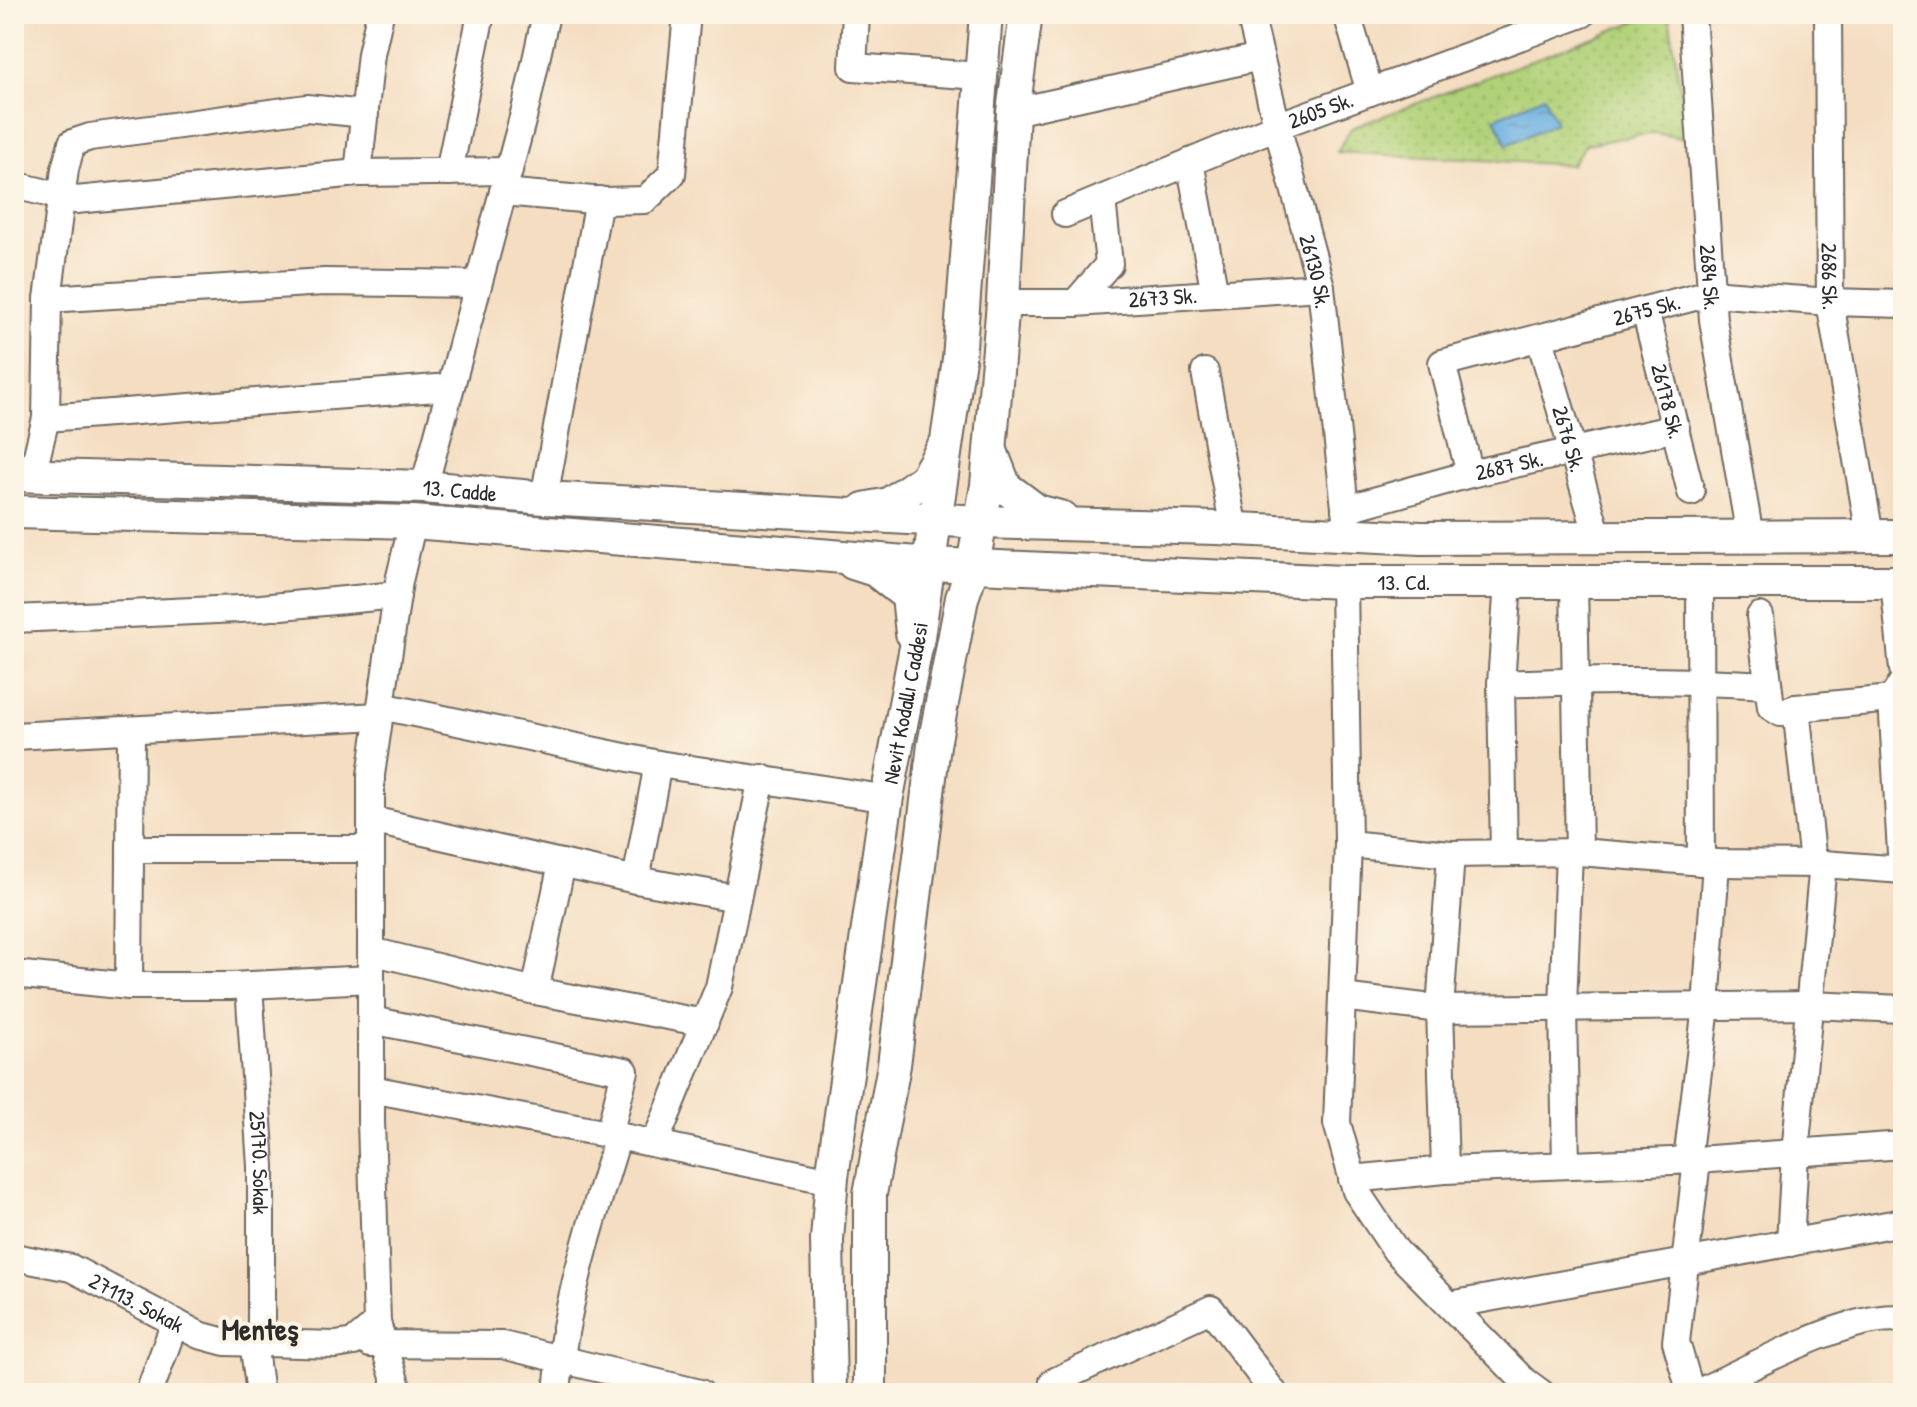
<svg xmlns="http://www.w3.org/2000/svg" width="1917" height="1407" font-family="'Patrick Hand',sans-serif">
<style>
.park{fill:url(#park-dots);stroke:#6e7e52;stroke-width:2}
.water{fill:url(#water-ripples);stroke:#4c6e86;stroke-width:2}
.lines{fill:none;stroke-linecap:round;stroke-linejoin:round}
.minor-casing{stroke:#716960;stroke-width:30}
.major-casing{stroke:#716960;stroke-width:36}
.minor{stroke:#fff;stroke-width:26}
.major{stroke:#fff;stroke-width:32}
.labels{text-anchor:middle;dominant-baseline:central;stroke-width:8;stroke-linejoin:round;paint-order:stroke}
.street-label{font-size:22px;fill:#2b2b2b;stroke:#fcf5e5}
.district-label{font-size:30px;font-weight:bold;fill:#2b2b2b;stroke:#fcf5e5}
</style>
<defs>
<pattern id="park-dots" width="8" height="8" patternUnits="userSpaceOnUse" patternTransform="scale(2)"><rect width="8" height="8" fill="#b1d178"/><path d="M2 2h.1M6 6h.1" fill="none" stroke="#98b468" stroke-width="1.8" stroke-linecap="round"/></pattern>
<pattern id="water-ripples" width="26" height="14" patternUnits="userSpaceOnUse" patternTransform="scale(2)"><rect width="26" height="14" fill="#6db1e2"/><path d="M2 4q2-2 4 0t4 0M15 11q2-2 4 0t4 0" fill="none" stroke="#5a90b7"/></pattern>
</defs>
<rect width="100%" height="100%" fill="#fcf5e5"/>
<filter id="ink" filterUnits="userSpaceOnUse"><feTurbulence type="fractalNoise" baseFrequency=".0125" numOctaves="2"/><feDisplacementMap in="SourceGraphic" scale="16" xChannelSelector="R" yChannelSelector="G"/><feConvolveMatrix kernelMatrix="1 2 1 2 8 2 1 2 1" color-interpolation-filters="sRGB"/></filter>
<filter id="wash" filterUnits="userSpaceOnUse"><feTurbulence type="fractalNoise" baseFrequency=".006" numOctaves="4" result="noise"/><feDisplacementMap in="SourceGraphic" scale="32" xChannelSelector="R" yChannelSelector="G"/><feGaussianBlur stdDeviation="1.8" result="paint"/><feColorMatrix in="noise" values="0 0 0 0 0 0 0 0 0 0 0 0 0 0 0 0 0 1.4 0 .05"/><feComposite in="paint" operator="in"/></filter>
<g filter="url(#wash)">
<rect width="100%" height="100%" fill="#f4ddc1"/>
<path class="park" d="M1655,14H1669L1688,139L1654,133L1586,144L1571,165L1337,152L1351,128Z"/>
<path class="water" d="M1544,96L1556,123L1507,145L1495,118Z"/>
</g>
<g filter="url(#ink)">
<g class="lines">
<g class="minor-casing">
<g id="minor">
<path d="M856,14L853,67L980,76"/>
<path id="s1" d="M1250,14L1277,126L1321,287L1348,535"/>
<path d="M1347,14L1370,92"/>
<path id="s2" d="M1692,14L1713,320L1750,537"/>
<path id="s3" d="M1828,14L1830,302L1870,536"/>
<path d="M1013,112L1260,57"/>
<path d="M1190,162L1215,294"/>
<path d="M449,172L481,14"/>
<path d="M358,173L371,54L380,14"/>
<path d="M14,185L76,200L358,173L509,171"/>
<path d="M503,192L604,201L645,200L672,174L687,14"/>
<path id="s4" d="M1065,214L1277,126L1582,14"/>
<path d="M48,299L324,282L478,284"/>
<path id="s5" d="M1003,303H1075L1321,287"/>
<path d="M1075,303L1109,264L1102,199"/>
<path id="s6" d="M1645,310L1691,492"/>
<path id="s7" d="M1540,339L1598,537"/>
<path d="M1205,372L1234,530"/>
<path d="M46,418L450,387"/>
<path id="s8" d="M1470,474L1442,363L1710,293L1830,302L1903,304"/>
<path d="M32,476L46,418L48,299L65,169L72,143L90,137L307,108L365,114"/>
<path d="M424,487L526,106L546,14"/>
<path d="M544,498L599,200"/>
<path id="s9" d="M1345,509L1470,474L1676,428"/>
<path d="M1344,582L1348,844L1337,1123L1356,1191L1396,1251L1522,1379L1541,1393"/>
<path d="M1574,582L1579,852"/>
<path d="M1700,582L1701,862"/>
<path d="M1894,582L1903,669"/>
<path d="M1760,616L1771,707L1781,713L1796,708L1892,699"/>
<path d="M14,619L261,608L397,595"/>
<path d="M1501,684C1590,680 1679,680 1768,685"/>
<path d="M381,706L658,764L876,797H887"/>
<path d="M1796,708L1813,863"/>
<path d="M14,736L379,716"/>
<path d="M371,820L636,880L737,898"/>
<path d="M1348,844L1451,854L1579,852L1716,863L1823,864L1903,870"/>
<path d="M130,849H371"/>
<path d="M1504,853L1501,684L1508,582"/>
<path d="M1902,870L1892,699L1903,681"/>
<path d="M636,880L658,764"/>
<path d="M371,951L535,991L705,1023"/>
<path d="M14,974L129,986H231L371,979"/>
<path id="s10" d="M249,985L261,1166V1342"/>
<path d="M129,986L131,730"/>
<path d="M535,991L562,863"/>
<path d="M1342,997L1440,1009L1810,1005L1903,1009"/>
<path d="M371,1020L625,1071L609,1135"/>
<path d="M371,1089L618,1136"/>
<path d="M655,1143L719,987L762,778"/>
<path d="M1687,1160L1706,1007L1716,863"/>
<path d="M1566,1165L1563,1007L1569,852"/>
<path d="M1445,1170L1440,1009L1451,854"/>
<path d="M1352,1179L1445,1170L1697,1160L1903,1145"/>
<path d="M1790,1243L1795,1153L1823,864"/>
<path id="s11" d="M14,1257L71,1268L199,1335L225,1342L336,1345L354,1342L377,1323"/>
<path d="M1450,1305L1903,1222"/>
<path d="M253,1342L260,1393"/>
<path d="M370,1344L502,1345L700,1393"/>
<path d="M1053,1382L1211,1309L1274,1393"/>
<path d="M149,1393L175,1322"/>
<path d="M399,1393L377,1323L371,1120V775L399,581L413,522"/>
<path d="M557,1393C564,1306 592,1220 618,1136L817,1178L832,1177"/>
<path d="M1691,1393L1676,1342L1697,1160"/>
<path d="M1697,1393C1747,1370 1850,1311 1903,1319"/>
</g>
</g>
<g class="major-casing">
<g id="major">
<path d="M991,451L1005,487L1037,511L1063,518"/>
<path id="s12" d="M14,475L424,487L544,498L981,522L1217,528L1421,538L1903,536"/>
<path d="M864,509L889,504L925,479L943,448"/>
<path id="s13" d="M14,512L413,522L930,564L1344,582H1903"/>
<path d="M853,563L875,570L908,596L912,633"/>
<path id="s14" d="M830,1393L827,1240L832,1177L887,797L918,637L959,359L986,14"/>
<path d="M870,1393V1194L894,1065L934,745L962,598L973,566L987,485L1003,303L1013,112L1026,14"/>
</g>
</g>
<use href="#minor" class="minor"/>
<use href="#major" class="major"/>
</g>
</g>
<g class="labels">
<g class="street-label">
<text stroke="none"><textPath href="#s4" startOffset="276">2605 Sk.</textPath></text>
<text stroke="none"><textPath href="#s1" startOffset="266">26130 Sk.</textPath></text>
<text stroke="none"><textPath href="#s2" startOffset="264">2684 Sk.</textPath></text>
<text stroke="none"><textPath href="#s3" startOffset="262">2686 Sk.</textPath></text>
<text stroke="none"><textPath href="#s5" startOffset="160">2673 Sk.</textPath></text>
<text stroke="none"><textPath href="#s8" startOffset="326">2675 Sk.</textPath></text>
<text stroke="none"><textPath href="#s6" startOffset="94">26178 Sk.</textPath></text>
<text stroke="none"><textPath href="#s7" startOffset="104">2676 Sk.</textPath></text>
<text stroke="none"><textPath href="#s9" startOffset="170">2687 Sk.</textPath></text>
<text stroke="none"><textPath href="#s12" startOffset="446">13. Cadde</textPath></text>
<text stroke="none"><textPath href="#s13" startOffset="1392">13. Cd.</textPath></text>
<text stroke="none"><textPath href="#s14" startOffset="696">Nevit Kodallı Caddesi</textPath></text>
<text stroke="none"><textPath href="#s10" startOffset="178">25170. Sokak</textPath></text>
<text stroke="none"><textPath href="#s11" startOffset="132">27113. Sokak</textPath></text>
</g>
<g class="district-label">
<text x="260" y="1329">Menteş</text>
</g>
</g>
<rect width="1917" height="1407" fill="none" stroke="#fcf5e5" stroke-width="48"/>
</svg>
